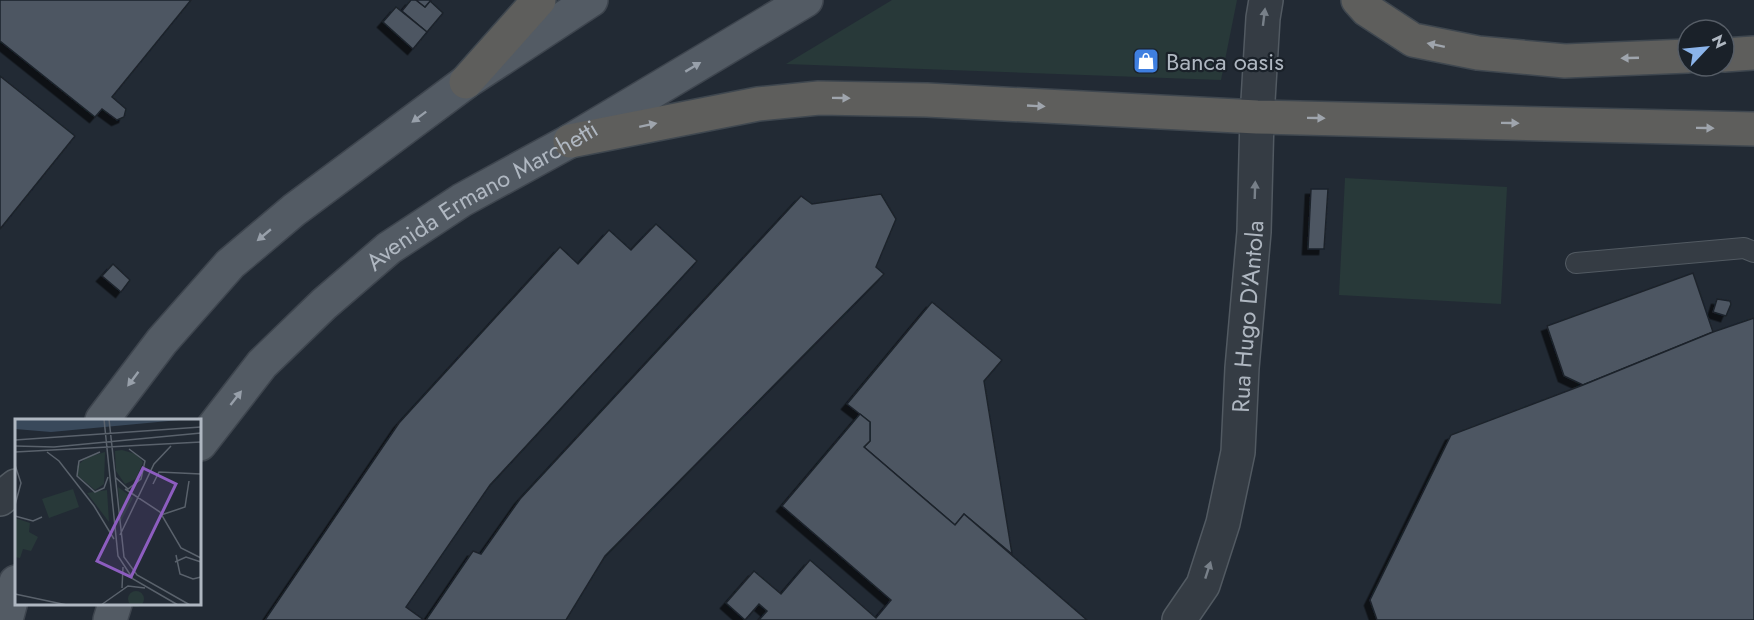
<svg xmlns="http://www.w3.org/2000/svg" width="1754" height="620" font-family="Jost,sans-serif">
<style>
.green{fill:#283939}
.building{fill:#4d5662;stroke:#1c232b;stroke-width:1.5;filter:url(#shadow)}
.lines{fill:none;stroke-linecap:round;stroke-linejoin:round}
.service-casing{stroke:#525a62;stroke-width:22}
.minor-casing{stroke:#525a62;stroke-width:36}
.tertiary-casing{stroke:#525a62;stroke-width:36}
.primary-casing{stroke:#3e454e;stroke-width:36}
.trunk-casing{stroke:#3f474f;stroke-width:36}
.service{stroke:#353c44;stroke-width:20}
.minor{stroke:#353c44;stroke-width:33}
.tertiary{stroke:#353c44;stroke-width:33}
.primary{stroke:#535b64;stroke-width:33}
.trunk{stroke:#5e5e5c;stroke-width:33}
.oneway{fill:#788089}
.oneway2{fill:#9fa5ad}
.oneway3{fill:#98a0aa}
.labels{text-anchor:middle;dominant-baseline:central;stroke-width:4.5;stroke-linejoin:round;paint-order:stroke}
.poi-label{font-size:24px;fill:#afb7c1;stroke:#1a2129;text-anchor:start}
.street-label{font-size:24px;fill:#afb7c1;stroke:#1a2129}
.inset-road{fill:none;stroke:#5a626c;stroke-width:1.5}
.view{fill:#8d5dc0;fill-opacity:0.15;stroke:#8d5dc0;stroke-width:3}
.inset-edge{fill:none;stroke:#afb7c1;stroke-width:3}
</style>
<defs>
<filter id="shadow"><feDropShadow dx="-5.5" dy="5.5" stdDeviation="0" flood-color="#0009"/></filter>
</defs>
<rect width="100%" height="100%" fill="#222a34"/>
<g class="green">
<path d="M892,0H1237L1221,80L786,64Z"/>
<path d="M1345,178L1507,187L1501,304L1339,295Z"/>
</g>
<g class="building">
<path d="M0,0H191L112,97L126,109L124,117L117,120L102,109L95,117L0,41Z"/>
<path d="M411,0H416L425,7L430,1L443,13L427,32L402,11Z"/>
<path d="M416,0H431L425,7Z"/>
<path d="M396,7L427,32L413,49L383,22Z"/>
<path d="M0,76L75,136L0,229Z"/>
<path d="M1311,189H1328L1324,249H1308Z"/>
<path d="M881,194L896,219L876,267L884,274L605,556L566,620H426L473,551L481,554L520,499L801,196L812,204Z"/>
<path d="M656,224L697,261L490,485L406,607L424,620H265L399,423L560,247L578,264L609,230L631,250Z"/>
<path d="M113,264L130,280L121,292L102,276Z"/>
<path d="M1693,273L1713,332L1583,385L1564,376L1547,326Z"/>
<path d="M1717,299L1730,301L1731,304L1726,316L1713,312Z"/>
<path d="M932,302L1002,360L984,381L1012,554L964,514L955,525L864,447L870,441V422L847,404Z"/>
<path d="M1754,318V620H1377L1370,600L1451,435L1583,385L1713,332Z"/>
<path d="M860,414L870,422V441L864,447L955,525L964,514L1087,620H759L767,611L759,604L745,620L726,603L754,571L781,594L810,560L876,618L891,600L782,506Z"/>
</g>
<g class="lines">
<g class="service-casing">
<path id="service" d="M1576,263L1744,248L1754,252"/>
</g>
<g class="minor-casing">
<path id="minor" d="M0,499L16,486"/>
</g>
<g class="tertiary-casing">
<g id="tertiary">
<path id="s1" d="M1179,620L1203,585L1223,523L1238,452L1242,368L1254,232L1257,117L1263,18L1266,0"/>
</g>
</g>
<g class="primary-casing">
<g id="primary">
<path d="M102,420L162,341L230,264L294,210L466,82L591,0"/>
<path id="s2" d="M200,444L262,364L324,304L389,248L462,200L570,141L806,0"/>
<path d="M6,620L16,582"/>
<path d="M110,620L115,604"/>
</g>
</g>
<g class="trunk-casing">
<g id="trunk">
<path d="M1358,0L1367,10L1413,40L1478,53L1565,61L1688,56"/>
<path d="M1724,55L1754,53"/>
<path d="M466,82L539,0"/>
<path d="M570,141L758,104L819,98L927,100L1257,117L1754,129"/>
</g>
</g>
<use href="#service" class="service"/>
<use href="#minor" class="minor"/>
<use href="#tertiary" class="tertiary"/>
<use href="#primary" class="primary"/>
<use href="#trunk" class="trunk"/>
</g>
<defs><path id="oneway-solid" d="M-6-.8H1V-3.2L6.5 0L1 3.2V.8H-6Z" transform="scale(1.5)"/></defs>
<g class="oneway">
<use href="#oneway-solid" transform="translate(1264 17) rotate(-83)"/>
<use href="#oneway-solid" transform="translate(1255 190) rotate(-88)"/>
<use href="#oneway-solid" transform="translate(1208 570) rotate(-72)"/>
</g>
<g class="oneway2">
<use href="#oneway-solid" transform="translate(1436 45) rotate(-168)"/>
<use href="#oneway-solid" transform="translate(1630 58) rotate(178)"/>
<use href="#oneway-solid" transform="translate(841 98) rotate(1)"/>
<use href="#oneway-solid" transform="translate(1036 106) rotate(3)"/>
<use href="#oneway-solid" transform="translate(1316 118) rotate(1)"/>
<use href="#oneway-solid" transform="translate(1510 123) rotate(1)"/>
<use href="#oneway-solid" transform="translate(648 125) rotate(-12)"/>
<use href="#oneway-solid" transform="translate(1705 128) rotate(1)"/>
</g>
<g class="oneway3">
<use href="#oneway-solid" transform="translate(693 67) rotate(-31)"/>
<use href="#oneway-solid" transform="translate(419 117) rotate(143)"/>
<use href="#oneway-solid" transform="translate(264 235) rotate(140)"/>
<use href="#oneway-solid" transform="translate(133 379) rotate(127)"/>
<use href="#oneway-solid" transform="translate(236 398) rotate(-52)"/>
</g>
<defs>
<g id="shop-square" transform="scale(1.35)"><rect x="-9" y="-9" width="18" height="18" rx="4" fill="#3f7fe0" stroke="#1a2129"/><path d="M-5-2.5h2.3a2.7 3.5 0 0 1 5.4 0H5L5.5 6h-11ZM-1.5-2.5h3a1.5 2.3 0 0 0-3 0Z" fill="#fff"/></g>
</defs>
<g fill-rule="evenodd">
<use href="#shop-square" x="1146" y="61"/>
</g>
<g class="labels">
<g class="poi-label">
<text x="1166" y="61">Banca oasis</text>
</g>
<g class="street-label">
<text stroke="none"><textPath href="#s2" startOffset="380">Avenida Ermano Marchetti</textPath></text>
<text stroke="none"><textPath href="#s1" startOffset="316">Rua Hugo D'Antola</textPath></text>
</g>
</g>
<g transform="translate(15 419)">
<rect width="186" height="186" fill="#222a34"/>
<path d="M107,31L121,35L128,43L121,60L110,65L101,52L100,32ZM90,33L89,65L80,71L62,56V47L71,39ZM103,68L118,79L106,102ZM58,70L64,88L34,99L27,80ZM92,71L94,103L72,74ZM0,99L15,104L14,113L23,118L16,132L8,130L5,139L0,138ZM113 180a8 8 0 1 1 16 0a8 8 0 1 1-16 0Z" fill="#283939"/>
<path d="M0,0H175L36,13L0,10Z" fill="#39495b"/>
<path class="inset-road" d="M89,0L103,137L118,160L163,186M94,0L109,138L122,156L175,186M0,21L186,8M0,27L39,28L186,14M0,33L186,23M32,33L44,42L79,87L99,120M85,33L64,42L62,57L80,73L89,69L93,58M0,46L6,64L0,86M100,58L113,70L126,60L130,42L114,30M138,65L144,53L186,55M110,70L145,93L166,129L186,139M146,96L170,88L174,62M0,97L18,102L27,98M105,116L139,45L156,27M161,136L165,155L178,160L186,158M160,143L171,138L186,143M107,169L108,148M0,175L52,186M86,186L113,167L130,169"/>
<path class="view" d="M128,49L161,65L116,158L82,142Z"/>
<rect width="186" height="186" class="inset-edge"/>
</g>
<g transform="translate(1706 48) rotate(64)"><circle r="28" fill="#1a2129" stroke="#565d66" stroke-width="1.5"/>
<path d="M0-4.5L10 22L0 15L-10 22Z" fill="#8bb4ea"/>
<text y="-9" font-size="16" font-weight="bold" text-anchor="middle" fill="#afb7c1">N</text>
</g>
</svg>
